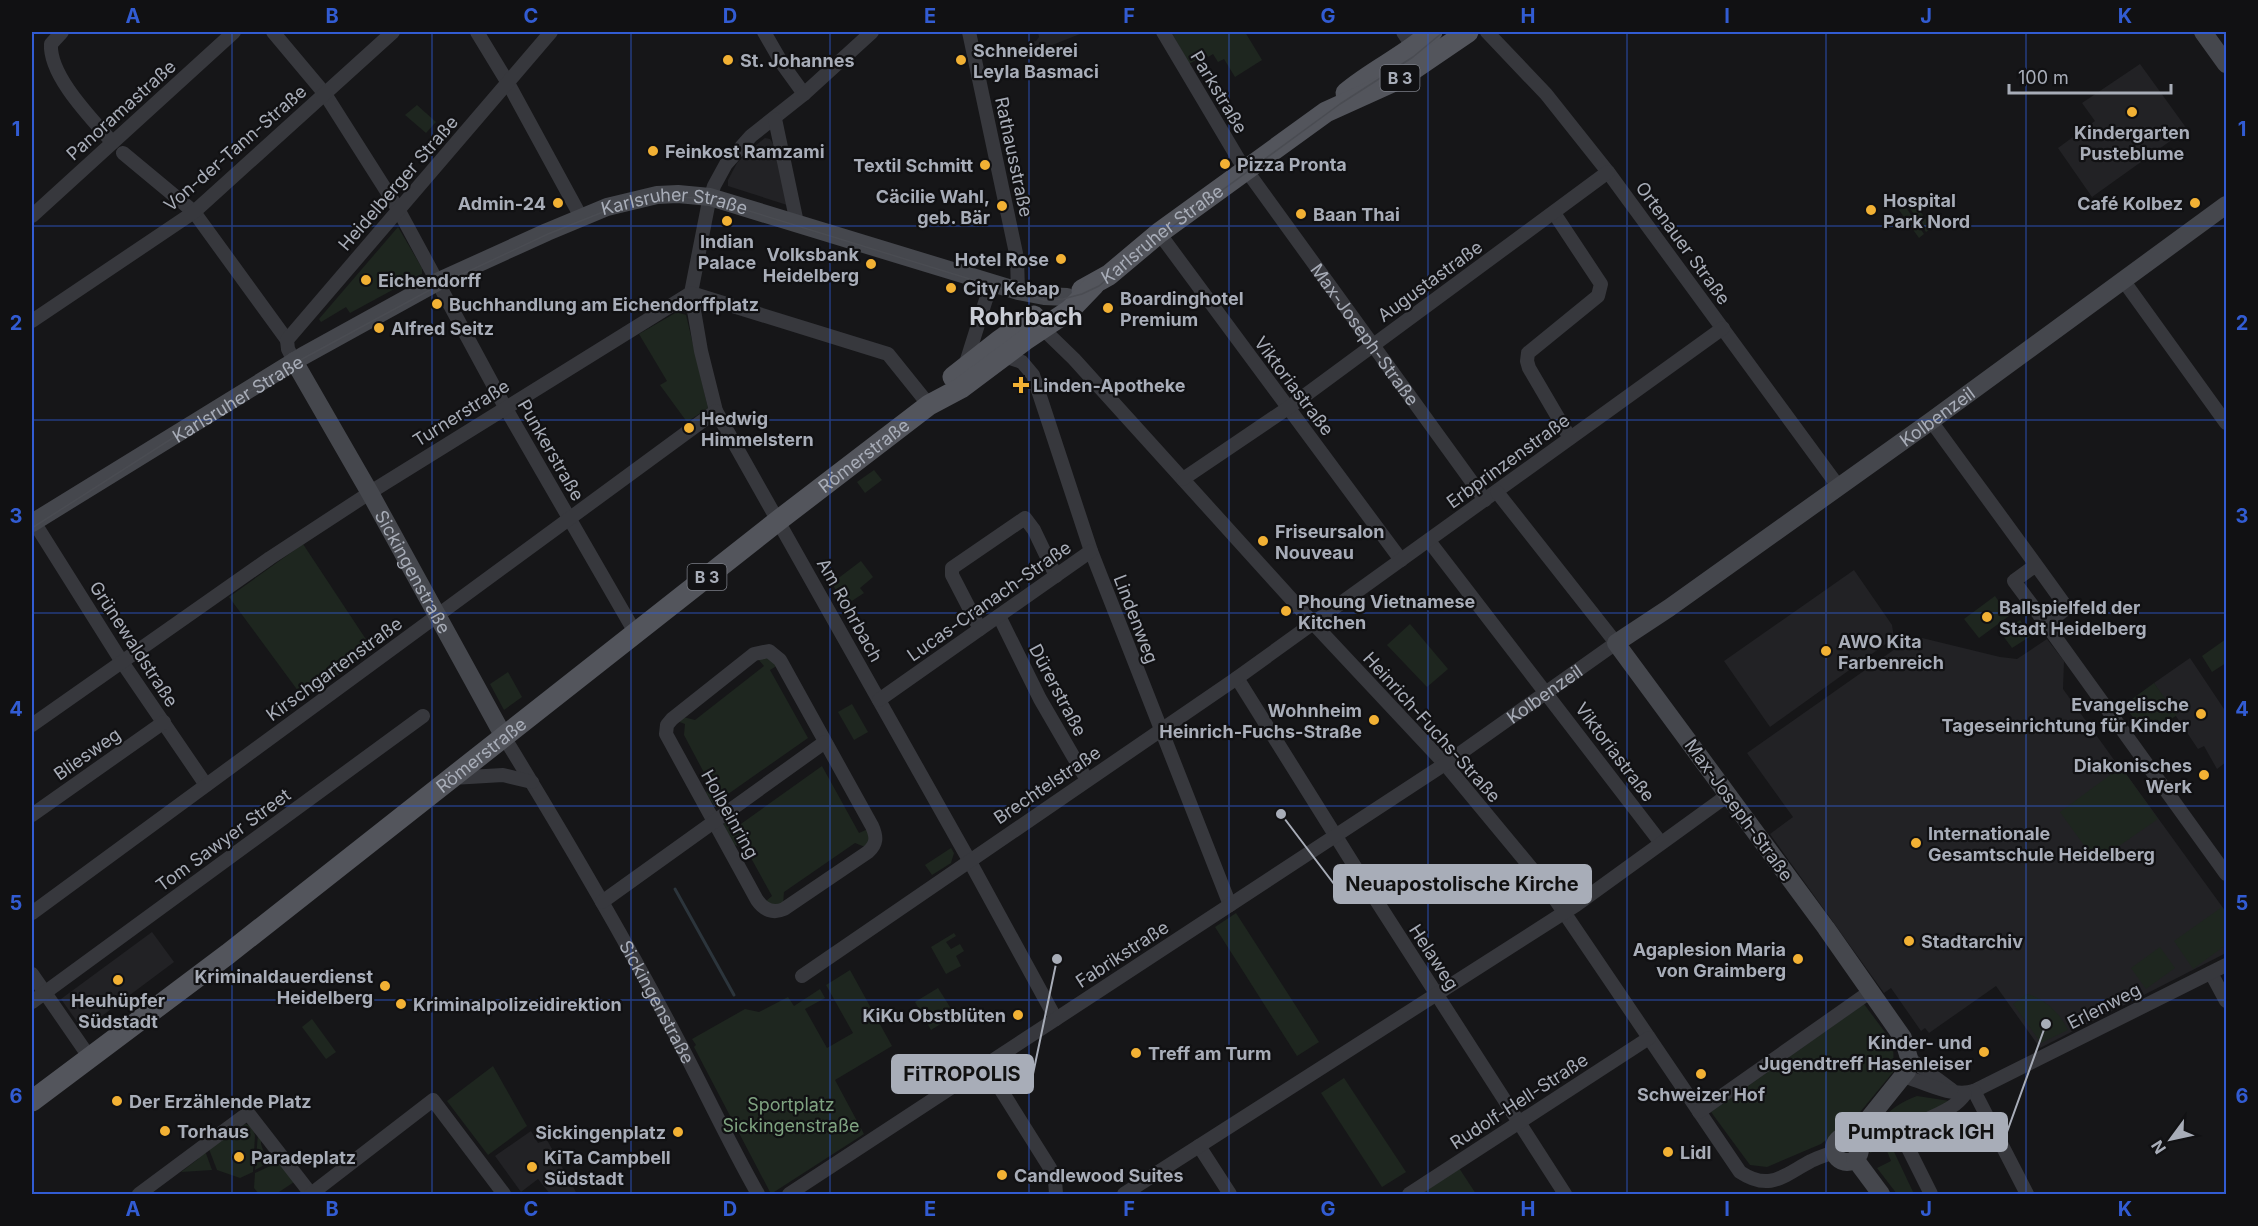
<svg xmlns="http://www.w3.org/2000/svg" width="2258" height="1226" font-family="Inter,sans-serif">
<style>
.built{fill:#222225}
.green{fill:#1e261f}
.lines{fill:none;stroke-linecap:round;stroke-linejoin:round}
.stream{stroke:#2c353c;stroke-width:3}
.street{stroke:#37383d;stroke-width:14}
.secondary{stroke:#45474d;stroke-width:18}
.primary{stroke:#53555c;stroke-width:21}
.tram{stroke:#4a4c52;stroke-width:1.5}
.grid{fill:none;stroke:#325cd3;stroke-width:1.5;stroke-opacity:0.55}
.poi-dot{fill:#f2b134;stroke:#111113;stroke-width:2}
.labels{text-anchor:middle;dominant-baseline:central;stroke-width:4.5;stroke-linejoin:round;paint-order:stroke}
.shield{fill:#111113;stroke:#7b7e86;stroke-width:1.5}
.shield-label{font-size:16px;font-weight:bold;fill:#a8adb8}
.poi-label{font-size:18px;font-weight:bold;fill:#a8adb8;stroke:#111113;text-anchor:start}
.street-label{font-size:18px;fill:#a8adb8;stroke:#111113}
.park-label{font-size:18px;fill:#7fa381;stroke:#111113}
.district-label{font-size:24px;font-weight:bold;fill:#c9ccd4;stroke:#111113}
.leader{fill:none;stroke:#a8adb8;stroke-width:2}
.callout-dot{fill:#a8adb8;stroke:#111113;stroke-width:2}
.callout{fill:#a8adb8;stroke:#a8adb8;stroke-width:2}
.callout-label{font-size:20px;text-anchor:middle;font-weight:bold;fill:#111}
.neatline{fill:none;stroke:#325cd3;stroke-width:2}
.grid-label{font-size:20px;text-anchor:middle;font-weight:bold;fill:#325cd3}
</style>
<rect width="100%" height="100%" fill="#161618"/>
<g class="built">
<path d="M1038,32H1085L1032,53L1030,43L1036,41L1039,37Z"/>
<path d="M2140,64L2187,129L2092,197L2058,148L2095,121L2082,103Z"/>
<path d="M765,138L770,139L775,147L787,205L728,186V180L737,163L746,153Z"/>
<path d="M1854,570L1892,625L1894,638L1770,727L1724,661Z"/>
<path d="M1918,637L2000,657L2017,659L2047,639L2064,661L2063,689L2117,764L2116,766L2118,769L2121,767L2226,912V953L2040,1048L1996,986L1929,1033L1925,1028L1921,1031L1891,988L1884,993L1770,834L1793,817L1747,753L1905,642Z"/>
<path d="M2190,658L2226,712V762L2217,769L2204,746L2198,749L2154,683Z"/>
<path d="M152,932L174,962L83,1030L61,999Z"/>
<path d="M531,1131L538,1143L547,1140L577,1194H550L538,1179L521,1192L495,1156Z"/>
</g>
<g class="green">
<path d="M1175,32H1245L1262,60L1235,77L1224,59L1218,62L1213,54L1208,57L1206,54L1189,64L1172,33Z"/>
<path d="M417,105L436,122L426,133L405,115Z"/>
<path d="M1912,200L1932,228L1926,232L1907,204Z"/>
<path d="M1905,206L1924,234L1919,238L1899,210Z"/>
<path d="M398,227L422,268V274L350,313L346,307L321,322L319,319Z"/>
<path d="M677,312L686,315L708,408L687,422L660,385L667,381L639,334Z"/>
<path d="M874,470L882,480L865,493L857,482Z"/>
<path d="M303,544L373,650L304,699L229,597Z"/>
<path d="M861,561L873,577L860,588L864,593L844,606L832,583Z"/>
<path d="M1995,596L2009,616L1979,638L1964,619Z"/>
<path d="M2020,620L2031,636L2012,648L2001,633Z"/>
<path d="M1410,624L1448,669L1427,687L1387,645Z"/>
<path d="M2226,639V663L2212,672L2202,656Z"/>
<path d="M768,655L778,665L770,670L808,738L721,799L725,807L721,809L715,807L706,793L710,784L684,735L685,724L677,721L683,717L695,720L764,666L758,659Z"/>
<path d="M508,672L522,697L504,710L490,684Z"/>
<path d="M2154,683L2177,715L2150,734L2146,730L2143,731L2124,705Z"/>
<path d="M852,704L868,732L854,740L838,712Z"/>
<path d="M822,766L859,833L868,829L872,837L865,847L855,843L784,892L783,905L770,904L766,901L772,896L746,849L732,844L724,829V823L732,818L738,826Z"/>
<path d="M2121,767L2158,819L2096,862L2060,812Z"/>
<path d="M951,848L954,853L951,863L932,875L925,865Z"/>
<path d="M2222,907L2226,913V945L2193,969L2174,941Z"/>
<path d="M1236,913L1319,1042L1297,1056L1215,927Z"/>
<path d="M954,933L956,936L946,942L951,949L960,944L964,951L956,956L961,966L946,974L931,947Z"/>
<path d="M2160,947L2175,968L2146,989L2131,968Z"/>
<path d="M850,970L892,1046L835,1080L864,1134L771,1194L694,1047L696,1045L692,1039L745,1009L759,1012L788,997L794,1006L820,989L825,998L805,1009L827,1048L853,1033L826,985Z"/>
<path d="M938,988L955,1015L931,1030L915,1002Z"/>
<path d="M2027,994C2044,998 2061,1014 2068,1030L2041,1043L2013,1004Z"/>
<path d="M1864,1004L1893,1043L1894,1071L1856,1117L1821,1144L1767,1167L1750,1165L1711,1112Z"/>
<path d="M312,1019L336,1052L326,1059L302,1027Z"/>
<path d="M493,1066L527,1126L488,1155L447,1101Z"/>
<path d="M1344,1078L1406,1172L1382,1187L1321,1093Z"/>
<path d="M1917,1096L1950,1101L1887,1137L1914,1194H1897L1877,1168L1891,1161L1885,1146L1870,1153C1868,1126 1893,1104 1917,1096Z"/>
<path d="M246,1124L251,1126L255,1135L253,1172L240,1178L217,1170L209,1149L243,1125Z"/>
<path d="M258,1134L261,1139V1144L264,1153L273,1154L276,1159L255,1170Z"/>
<path d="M204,1148L212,1170L181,1172L198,1159Z"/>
<path d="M279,1162L294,1182L276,1194H259L254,1188L255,1173Z"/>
<path d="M1459,1168L1476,1194H1426L1424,1191Z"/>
</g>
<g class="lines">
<path class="stream" d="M675,889L734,995"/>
<g class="street">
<path d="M62,32L51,44C49,76 92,119 112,142"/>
<path d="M273,32L325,94L398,209L505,407L636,634"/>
<path d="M477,32L508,83L581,217"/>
<path d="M764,32L783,65L804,94"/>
<path d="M872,32L804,94L751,136L726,164L714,186L708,206L691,293L701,351L716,411L969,860L1056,1019"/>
<path d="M969,32L1017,258L1018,291"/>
<path id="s1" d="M1163,32L1239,160L1485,500"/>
<path d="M1403,32L1413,47"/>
<path d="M1487,32L1546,94L1608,172L1838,486"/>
<path d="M775,119L797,223"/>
<path d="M123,153L194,212L287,340"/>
<path d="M1554,213L1601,284L1598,296L1528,353L1527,361L1529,368L1570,438"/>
<path d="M32,216L234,32"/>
<path d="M1159,233L1401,560"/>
<path d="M2123,280L2226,423"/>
<path d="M32,321L194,212L393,32"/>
<path d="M1042,328L1074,359L1313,623L1445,764L1537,875L1557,902L1740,1172C1770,1192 1784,1175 1811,1161C1818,1157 1826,1155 1834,1152"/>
<path d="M1004,356L1022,362L1033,375L1091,551L1230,905"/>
<path d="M294,361L288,349L287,340L551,32"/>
<path d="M965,366L988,293L983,280"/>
<path d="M1931,421C1976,483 2022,545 2067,608L2046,624L2014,581L2036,565"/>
<path d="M1183,479L1288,408L1608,172"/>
<path d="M34,522L122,662L206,785"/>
<path d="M1429,541L1661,843"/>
<path d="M999,616L1040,699L1087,780"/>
<path d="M2046,624L2226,874"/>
<path d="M980,629L952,575V568L1025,518L1034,530L1056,576"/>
<path d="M769,651L780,660L872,826C877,837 877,844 868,852L784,909C773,914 764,910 757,900L666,734L667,725L672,719L754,654Z"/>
<path d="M1237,678L1367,886L1565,1194"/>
<path d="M879,700L1091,551"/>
<path d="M32,725L270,558L377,488L691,293L888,354L929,405"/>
<path id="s2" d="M504,737C561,830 617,925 668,1021C699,1078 726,1138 758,1194"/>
<path d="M452,778L503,775L532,782"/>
<path d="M32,815L164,722"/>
<path d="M602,902L825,742"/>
<path d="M32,913L716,411"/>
<path d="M2211,973L2226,1001"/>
<path d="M32,974L90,1058"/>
<path d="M802,976L1237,678L1723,328"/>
<path d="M32,1002L423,716"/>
<path d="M1909,1058L1952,1090"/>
<path d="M986,1066L1050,1168L1055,1180L1056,1194"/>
<path d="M1904,1076C1925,1083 1953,1098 1974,1091L2226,965"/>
<path d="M1974,1091L2027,1194"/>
<path d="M1699,1112L1871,991"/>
<path d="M1199,1146L1230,1194"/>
<path d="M139,1194L248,1113L311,1194"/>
<path d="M311,1194L433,1100L504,1194"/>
<path id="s3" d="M789,1194L1445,764L1616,643L1497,492"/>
<path d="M1124,1194L1576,905L1728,795"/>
<path d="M1409,1194L1649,1038"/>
<path d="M1931,1194L1906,1144V1136C1917,1117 1950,1116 1965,1094"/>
</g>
<g class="secondary">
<path d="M2203,32L2226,64"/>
<path id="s4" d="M294,361L370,493L504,737"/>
<path id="s5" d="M32,523L303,356L437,282L547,232L607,207L657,195L678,194L710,197L1018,291L1044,296L1067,297"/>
<circle cx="1847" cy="1149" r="13"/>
<path id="s6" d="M1854,1137L1907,1071L1909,1058L1903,1038L1826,928L1616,643L1669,608L1931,421L2226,205"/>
<path d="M1855,1159L1881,1194"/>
</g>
<g class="primary">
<path d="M1346,93C1373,70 1406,56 1432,32"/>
<path id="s7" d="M1082,290L1109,275L1159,233L1326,112L1399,79L1468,32"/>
<path d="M953,377L1000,340L1034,316"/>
<path id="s8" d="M32,1101L228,954L779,520L929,405L961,388L1025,340L1070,310L1094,285"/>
</g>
<path class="tram" id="s9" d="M32,528L168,441L304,358L439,285L548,234L608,210L662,197L699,198L720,202L986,284L1044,300L1063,299L1082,294L1099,286L1161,235L1340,104L1413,57L1443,32"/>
</g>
<path class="grid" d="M232,32V1194M432,32V1194M631,32V1194M830,32V1194M1029,32V1194M1229,32V1194M1428,32V1194M1627,32V1194M1826,32V1194M2026,32V1194M32,226H2226M32,420H2226M32,613H2226M32,806H2226M32,1000H2226"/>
<g class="poi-dot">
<circle cx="728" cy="60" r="6"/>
<circle cx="961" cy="60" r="6"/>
<circle cx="2132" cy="112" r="6"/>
<circle cx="653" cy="151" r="6"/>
<circle cx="1225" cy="164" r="6"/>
<circle cx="985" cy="165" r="6"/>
<circle cx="558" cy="203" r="6"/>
<circle cx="2195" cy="203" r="6"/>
<circle cx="1002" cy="206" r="6"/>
<circle cx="1871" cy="210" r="6"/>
<circle cx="1301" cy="214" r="6"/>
<circle cx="727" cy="221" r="6"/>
<circle cx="1061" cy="259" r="6"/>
<circle cx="871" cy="264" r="6"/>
<circle cx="366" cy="280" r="6"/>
<circle cx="951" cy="288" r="6"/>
<circle cx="437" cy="304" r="6"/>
<circle cx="1108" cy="308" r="6"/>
<circle cx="379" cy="328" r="6"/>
<path d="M1018 376h6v6h6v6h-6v6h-6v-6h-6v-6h6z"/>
<circle cx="689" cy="428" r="6"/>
<circle cx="1263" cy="541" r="6"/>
<circle cx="1286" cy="611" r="6"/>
<circle cx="1987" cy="617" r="6"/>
<circle cx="1826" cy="651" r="6"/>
<circle cx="2201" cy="714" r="6"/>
<circle cx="1374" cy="720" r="6"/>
<circle cx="2204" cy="775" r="6"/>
<circle cx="1916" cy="843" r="6"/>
<circle cx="1909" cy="941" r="6"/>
<circle cx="1798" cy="959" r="6"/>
<circle cx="118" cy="980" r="6"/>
<circle cx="385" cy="986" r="6"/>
<circle cx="401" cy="1004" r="6"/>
<circle cx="1018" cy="1015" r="6"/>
<circle cx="1984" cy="1052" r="6"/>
<circle cx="1136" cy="1053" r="6"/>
<circle cx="1701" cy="1074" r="6"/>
<circle cx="117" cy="1101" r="6"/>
<circle cx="165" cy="1131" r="6"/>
<circle cx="678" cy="1132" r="6"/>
<circle cx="1668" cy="1152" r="6"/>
<circle cx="239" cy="1157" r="6"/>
<circle cx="532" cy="1167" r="6"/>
<circle cx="1002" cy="1175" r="6"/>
</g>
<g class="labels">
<g class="shield">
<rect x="1380.5" y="65" width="39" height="26" rx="4.5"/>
<rect x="687.5" y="564" width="39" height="26" rx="4.5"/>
</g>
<g class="shield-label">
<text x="1400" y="78">B 3</text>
<text x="707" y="577">B 3</text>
</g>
<g class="poi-label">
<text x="973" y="50">Schneiderei<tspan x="973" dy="21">Leyla Basmaci</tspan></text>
<text x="740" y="60">St. Johannes</text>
<text x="2132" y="132" text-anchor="middle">Kindergarten<tspan x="2132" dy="21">Pusteblume</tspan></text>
<text x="665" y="151">Feinkost Ramzami</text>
<text x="1237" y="164">Pizza Pronta</text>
<text x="973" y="165" text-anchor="end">Textil Schmitt</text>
<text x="990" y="196" text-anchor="end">Cäcilie Wahl,<tspan x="990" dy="21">geb. Bär</tspan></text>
<text x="1883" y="200">Hospital<tspan x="1883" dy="21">Park Nord</tspan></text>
<text x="546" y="203" text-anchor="end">Admin-24</text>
<text x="2183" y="203" text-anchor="end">Café Kolbez</text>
<text x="1313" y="214">Baan Thai</text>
<text x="727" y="241" text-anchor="middle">Indian<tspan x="727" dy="21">Palace</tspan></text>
<text x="859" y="254" text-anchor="end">Volksbank<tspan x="859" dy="21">Heidelberg</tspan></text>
<text x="1049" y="259" text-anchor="end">Hotel Rose</text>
<text x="378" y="280">Eichendorff</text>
<text x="963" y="288">City Kebap</text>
<text x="1120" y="298">Boardinghotel<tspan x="1120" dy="21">Premium</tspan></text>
<text x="449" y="304">Buchhandlung am Eichendorffplatz</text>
<text x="391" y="328">Alfred Seitz</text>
<text x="1033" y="385">Linden-Apotheke</text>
<text x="701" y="418">Hedwig<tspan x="701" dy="21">Himmelstern</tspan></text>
<text x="1275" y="531">Friseursalon<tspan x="1275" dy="21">Nouveau</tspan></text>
<text x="1298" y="601">Phoung Vietnamese<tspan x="1298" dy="21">Kitchen</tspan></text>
<text x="1999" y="607">Ballspielfeld der<tspan x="1999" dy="21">Stadt Heidelberg</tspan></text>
<text x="1838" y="641">AWO Kita<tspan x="1838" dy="21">Farbenreich</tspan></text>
<text x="2189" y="704" text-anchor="end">Evangelische<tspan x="2189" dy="21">Tageseinrichtung für Kinder</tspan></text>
<text x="1362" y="710" text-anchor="end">Wohnheim<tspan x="1362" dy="21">Heinrich-Fuchs-Straße</tspan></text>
<text x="2192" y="765" text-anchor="end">Diakonisches<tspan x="2192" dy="21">Werk</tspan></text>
<text x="1928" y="833">Internationale<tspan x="1928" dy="21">Gesamtschule Heidelberg</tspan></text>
<text x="1921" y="941">Stadtarchiv</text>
<text x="1786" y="949" text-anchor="end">Agaplesion Maria<tspan x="1786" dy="21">von Graimberg</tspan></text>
<text x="373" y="976" text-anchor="end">Kriminaldauerdienst<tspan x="373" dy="21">Heidelberg</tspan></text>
<text x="118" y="1000" text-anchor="middle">Heuhüpfer<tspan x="118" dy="21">Südstadt</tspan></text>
<text x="413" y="1004">Kriminalpolizeidirektion</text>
<text x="1006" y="1015" text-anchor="end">KiKu Obstblüten</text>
<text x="1972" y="1042" text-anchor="end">Kinder- und<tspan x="1972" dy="21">Jugendtreff Hasenleiser</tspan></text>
<text x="1148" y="1053">Treff am Turm</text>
<text x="1701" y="1094" text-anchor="middle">Schweizer Hof</text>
<text x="129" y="1101">Der Erzählende Platz</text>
<text x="177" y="1131">Torhaus</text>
<text x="666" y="1132" text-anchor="end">Sickingenplatz</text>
<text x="1680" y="1152">Lidl</text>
<text x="251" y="1157">Paradeplatz</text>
<text x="544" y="1157">KiTa Campbell<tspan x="544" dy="21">Südstadt</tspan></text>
<text x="1014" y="1175">Candlewood Suites</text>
</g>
<g class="street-label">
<text transform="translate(1219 92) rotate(59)">Parkstraße</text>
<text transform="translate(121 110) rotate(-42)">Panoramastraße</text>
<text transform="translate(235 148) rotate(-41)">Von-der-Tann-Straße</text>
<text transform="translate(1014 157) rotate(78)">Rathausstraße</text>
<text transform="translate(398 183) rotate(-49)">Heidelberger Straße</text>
<text stroke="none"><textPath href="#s5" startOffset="726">Karlsruher Straße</textPath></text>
<text stroke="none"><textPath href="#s7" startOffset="98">Karlsruher Straße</textPath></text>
<text transform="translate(1683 243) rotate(54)">Ortenauer Straße</text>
<text transform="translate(1430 281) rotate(-36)">Augustastraße</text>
<text stroke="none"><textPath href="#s1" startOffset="364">Max-Joseph-Straße</textPath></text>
<text transform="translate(1294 386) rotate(53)">Viktoriastraße</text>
<text stroke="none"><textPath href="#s9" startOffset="243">Karlsruher Straße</textPath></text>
<text transform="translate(461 413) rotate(-32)">Turnerstraße</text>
<text stroke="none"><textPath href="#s6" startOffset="1000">Kolbenzeil</textPath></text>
<text transform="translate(551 450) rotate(60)">Punkerstraße</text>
<text stroke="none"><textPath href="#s8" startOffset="1053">Römerstraße</textPath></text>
<text transform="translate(1508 461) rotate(-36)">Erbprinzenstraße</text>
<text stroke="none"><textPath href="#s4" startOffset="242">Sickingenstraße</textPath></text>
<text transform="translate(989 601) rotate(-35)">Lucas-Cranach-Straße</text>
<text transform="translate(850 610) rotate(61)">Am Rohrbach</text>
<text transform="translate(1136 619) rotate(69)">Lindenweg</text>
<text transform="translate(134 644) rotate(57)">Grünewaldstraße</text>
<text transform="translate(334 669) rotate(-36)">Kirschgartenstraße</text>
<text transform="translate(1058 690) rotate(62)">Dürerstraße</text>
<text stroke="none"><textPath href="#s3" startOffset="906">Kolbenzeil</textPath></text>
<text transform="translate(1432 727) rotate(48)">Heinrich-Fuchs-Straße</text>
<text transform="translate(1615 752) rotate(53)">Viktoriastraße</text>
<text transform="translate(87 754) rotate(-35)">Bliesweg</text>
<text stroke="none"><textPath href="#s8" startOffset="567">Römerstraße</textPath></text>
<text transform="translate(1047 785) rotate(-34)">Brechtelstraße</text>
<text transform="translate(1739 810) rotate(54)">Max-Joseph-Straße</text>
<text transform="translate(730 814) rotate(61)">Holbeinring</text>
<text transform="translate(223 840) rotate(-36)">Tom Sawyer Street</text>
<text transform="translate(1122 954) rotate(-33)">Fabrikstraße</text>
<text transform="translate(1434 957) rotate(57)">Helaweg</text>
<text stroke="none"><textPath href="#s2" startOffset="306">Sickingenstraße</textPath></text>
<text transform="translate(2104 1006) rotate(-27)">Erlenweg</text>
<text transform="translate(1519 1101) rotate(-33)">Rudolf-Hell-Straße</text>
</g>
<g class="park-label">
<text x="791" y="1104">Sportplatz<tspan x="791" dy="21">Sickingenstraße</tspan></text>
</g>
<g class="district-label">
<text x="1026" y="316">Rohrbach</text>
</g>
</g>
<path class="leader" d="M1281 814L1334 884M1057 959L1033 1074M2046 1024L2007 1132"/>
<g class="callout-dot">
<circle cx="1281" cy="814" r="6"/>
<circle cx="1057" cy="959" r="6"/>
<circle cx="2046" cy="1024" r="6"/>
</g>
<g class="callout">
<rect x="1334" y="865" width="257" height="38" rx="6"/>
<rect x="892" y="1055" width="141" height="38" rx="6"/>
<rect x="1836" y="1113" width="171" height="38" rx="6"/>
</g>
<g class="callout-label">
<text x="1462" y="891">Neuapostolische Kirche</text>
<text x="962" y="1081">FiTROPOLIS</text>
<text x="1921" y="1139">Pumptrack IGH</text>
</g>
<rect width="2258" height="1226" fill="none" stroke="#111113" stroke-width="66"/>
<g transform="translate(2171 1139) rotate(237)" stroke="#111113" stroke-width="4.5" paint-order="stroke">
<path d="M0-4.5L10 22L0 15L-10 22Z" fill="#a8adb8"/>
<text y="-9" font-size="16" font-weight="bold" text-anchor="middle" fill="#a8adb8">N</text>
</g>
<path d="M2009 84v9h162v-9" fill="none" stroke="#a8adb8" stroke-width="3"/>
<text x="2018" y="84" font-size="18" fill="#a8adb8" stroke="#111113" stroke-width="4.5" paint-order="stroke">100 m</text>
<rect x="33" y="33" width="2192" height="1160" class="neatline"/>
<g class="grid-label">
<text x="133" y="23">A</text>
<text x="332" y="23">B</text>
<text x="531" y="23">C</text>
<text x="730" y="23">D</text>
<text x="930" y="23">E</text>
<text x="1129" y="23">F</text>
<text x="1328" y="23">G</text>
<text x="1528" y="23">H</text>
<text x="1727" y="23">I</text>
<text x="1926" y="23">J</text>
<text x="2125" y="23">K</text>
<text x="16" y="136">1</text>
<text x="2242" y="136">1</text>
<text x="16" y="330">2</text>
<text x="2242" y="330">2</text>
<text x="16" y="523">3</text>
<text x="2242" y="523">3</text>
<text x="16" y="716">4</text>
<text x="2242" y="716">4</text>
<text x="16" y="910">5</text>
<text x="2242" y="910">5</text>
<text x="16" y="1103">6</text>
<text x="2242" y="1103">6</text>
<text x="133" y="1216">A</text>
<text x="332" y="1216">B</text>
<text x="531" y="1216">C</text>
<text x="730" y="1216">D</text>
<text x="930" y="1216">E</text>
<text x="1129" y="1216">F</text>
<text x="1328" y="1216">G</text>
<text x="1528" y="1216">H</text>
<text x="1727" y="1216">I</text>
<text x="1926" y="1216">J</text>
<text x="2125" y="1216">K</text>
</g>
</svg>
